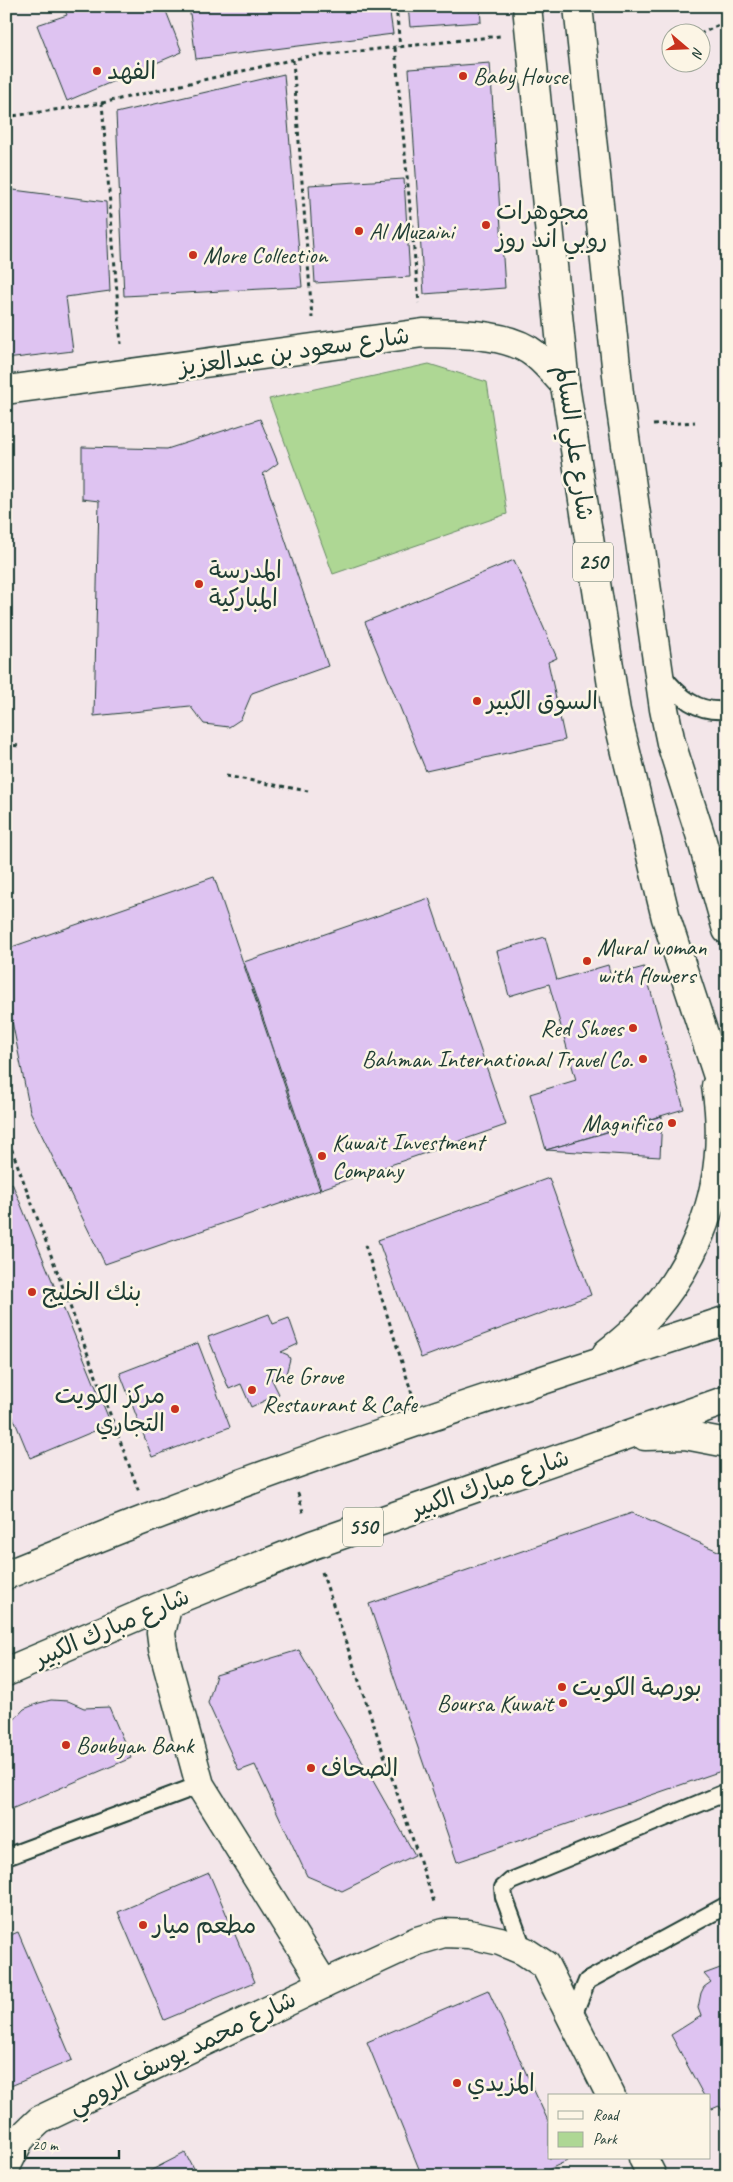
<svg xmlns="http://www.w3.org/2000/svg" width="733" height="2182" font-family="Caveat,'Playpen Sans Arabic',sans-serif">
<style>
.green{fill:#aed794;stroke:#668a64}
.building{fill:#dec3f1;stroke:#1f3d34}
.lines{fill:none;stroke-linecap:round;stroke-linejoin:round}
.lane-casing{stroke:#1f3d34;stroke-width:20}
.street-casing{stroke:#1f3d34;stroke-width:31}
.primary-casing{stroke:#1f3d34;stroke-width:31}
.path{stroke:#1f3d34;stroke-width:3;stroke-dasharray:4 4;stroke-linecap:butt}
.lane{stroke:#fcf5e5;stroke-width:16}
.street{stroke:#fcf5e5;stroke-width:28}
.primary{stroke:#fcf5e5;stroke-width:28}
.poi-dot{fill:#c8321e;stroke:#fcf5e5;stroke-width:2}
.labels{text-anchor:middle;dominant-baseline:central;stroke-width:5;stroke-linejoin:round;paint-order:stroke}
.shield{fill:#fcf5e5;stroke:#617469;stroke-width:1}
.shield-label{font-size:22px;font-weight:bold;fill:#1f3d34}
.poi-label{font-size:24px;fill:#1f3d34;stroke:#fcf5e5;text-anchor:start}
.street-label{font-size:24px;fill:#1f3d34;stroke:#fcf5e5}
</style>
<rect width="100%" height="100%" fill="#f3e6e9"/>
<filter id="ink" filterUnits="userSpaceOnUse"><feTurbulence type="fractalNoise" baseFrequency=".02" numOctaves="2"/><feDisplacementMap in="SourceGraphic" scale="10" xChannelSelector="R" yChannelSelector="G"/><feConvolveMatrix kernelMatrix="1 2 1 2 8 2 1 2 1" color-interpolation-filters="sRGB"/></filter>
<g filter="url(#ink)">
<path class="green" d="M429,364L487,382L507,514L333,574L269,399Z"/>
<g class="building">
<path d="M63,6H164L182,52L67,101L37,25L67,15Z"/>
<path d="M189,6H389L393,34L196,59Z"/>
<path d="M408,6H480L481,22L410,27Z"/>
<path d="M490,63L505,288L424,294L409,69Z"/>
<path d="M284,74L302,287L124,296L116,113Z"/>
<path d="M404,179L410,277L315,283L309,185Z"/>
<path d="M6,189L106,202L110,291L66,297L73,351L6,359Z"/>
<path d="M260,419L278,463L263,474L328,666L252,693L241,719L229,727L204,724L190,706L94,716L99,501L82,499V447L167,449Z"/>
<path d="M514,560L557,658L548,662L565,740L426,771L365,622Z"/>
<path d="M214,877L320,1190L105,1264L30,1111L6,991V949Z"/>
<path d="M429,898L506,1125L321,1189L244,962Z"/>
<path d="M545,937L557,980L608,965L611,976L644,967L684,1109L546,1150L530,1094L576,1080L549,984L509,996L497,951Z"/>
<path d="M662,1116L660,1157L546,1150Z"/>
<path d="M549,1178L591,1295L421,1358L378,1240Z"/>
<path d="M12,1183L111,1424L30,1458L6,1400V1185Z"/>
<path d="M269,1314L273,1324L289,1318L298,1344L281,1352L288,1355L290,1359L286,1374L277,1380L271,1378L279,1394L251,1407L241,1384L229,1389L208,1337Z"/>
<path d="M198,1343L230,1427L152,1457L120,1373Z"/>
<path d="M632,1513L727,1555V1769L457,1862L369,1604Z"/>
<path d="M299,1650L415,1855L342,1891L307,1876L255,1765L239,1771L208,1703L216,1675Z"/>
<path d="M51,1700L68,1701L84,1708L109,1707L131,1758L9,1810L6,1804V1732L11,1723L24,1709L39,1703Z"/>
<path d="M209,1873L255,1982L164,2020L118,1912Z"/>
<path d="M18,1932L72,2060L6,2088V1937Z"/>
<path d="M723,1967H727V2117L719,2106L712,2109L709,2105V2096H704L671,2035L701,2016L698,2008L701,1993L704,1987L711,1982L704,1974Z"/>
<path d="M488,1990L549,2123V2158H566L567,2161L535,2176H422L367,2042Z"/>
<path d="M185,2153L197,2176H140Z"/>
</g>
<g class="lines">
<g class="lane-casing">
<g id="lane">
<path d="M662,675C680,697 696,713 727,710"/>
<path d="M6,1857L200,1785"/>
<path d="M524,1951L504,1897L503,1888L511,1881L727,1792"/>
<path d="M572,2018L587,1981L727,1905"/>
</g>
</g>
<g class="street-casing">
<g id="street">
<path d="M6,390L423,333C457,334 508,332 536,355C546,363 556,375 565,385"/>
<path d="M168,1603L161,1633L163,1649L200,1785L324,1984"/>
<path d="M643,2158L652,2176"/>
<path d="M6,2167L20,2139L40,2120L324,1984L417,1941L444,1933L469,1934L500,1941L524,1951L545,1965L611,2096"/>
</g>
</g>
<g class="primary-casing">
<g id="primary">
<path d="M527,6L565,385L616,711L666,918L727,1104"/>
<path d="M578,6L620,403L664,709L671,743L700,834L727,930"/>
<path d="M607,1353C691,1290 733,1191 716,1086"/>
<path d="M645,1436L685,1435L727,1443"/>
<path d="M6,1575C54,1556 101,1536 149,1518C339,1445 533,1383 727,1320"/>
<path d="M6,1672L168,1603L312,1545L727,1400"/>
</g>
</g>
<g class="path">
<path d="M396,6L400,47"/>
<path d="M700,34L727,21"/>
<path d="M395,48L419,303"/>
<path d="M662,53L670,49"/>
<path d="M293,60L312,318"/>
<path d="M102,103L304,57L500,36"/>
<path d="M6,117L102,103L121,344"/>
<path d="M653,425L695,422"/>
<path d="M6,745L20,746"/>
<path d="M226,776L308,791"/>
<path d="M6,1134L139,1492"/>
<path d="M365,1245L412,1394"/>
<path d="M298,1493L304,1516"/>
<path d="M322,1572L435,1905"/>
</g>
<use href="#lane" class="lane"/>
<use href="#street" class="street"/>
<use href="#primary" class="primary"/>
</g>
</g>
<g class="poi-dot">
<circle cx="97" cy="71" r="5"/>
<circle cx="463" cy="76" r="5"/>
<circle cx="486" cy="225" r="5"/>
<circle cx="359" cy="231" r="5"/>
<circle cx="193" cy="255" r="5"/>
<circle cx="199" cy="584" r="5"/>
<circle cx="477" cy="701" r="5"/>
<circle cx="587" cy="961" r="5"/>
<circle cx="633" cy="1028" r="5"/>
<circle cx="643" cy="1059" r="5"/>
<circle cx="672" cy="1123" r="5"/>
<circle cx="322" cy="1156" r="5"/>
<circle cx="32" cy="1292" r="5"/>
<circle cx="252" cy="1390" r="5"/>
<circle cx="175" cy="1409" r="5"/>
<circle cx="562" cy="1687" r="5"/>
<circle cx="563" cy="1703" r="5"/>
<circle cx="66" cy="1745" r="5"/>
<circle cx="311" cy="1768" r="5"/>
<circle cx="143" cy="1925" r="5"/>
<circle cx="457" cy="2083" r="5"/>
</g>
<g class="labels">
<g class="shield">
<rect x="573" y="542.5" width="40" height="39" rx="4"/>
<rect x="343" y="1507.5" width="40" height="39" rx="4"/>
</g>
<g class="shield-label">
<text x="593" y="562">250</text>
<text x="363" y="1527">550</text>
</g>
<g class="poi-label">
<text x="107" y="71">الفهد</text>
<text x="473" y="76">Baby House</text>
<text x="496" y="211">مجوهرات<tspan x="496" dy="28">روبي اند روز</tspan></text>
<text x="369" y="231">Al Muzaini</text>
<text x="203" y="255">More Collection</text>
<text x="209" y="570">المدرسة<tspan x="209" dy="28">المباركية</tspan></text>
<text x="487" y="701">السوق الكبير</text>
<text x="597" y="947">Mural woman<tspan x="597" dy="28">with flowers</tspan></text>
<text x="623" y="1028" text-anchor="end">Red Shoes</text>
<text x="633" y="1059" text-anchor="end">Bahman International Travel Co.</text>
<text x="662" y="1123" text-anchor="end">Magnifico</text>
<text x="332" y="1142">Kuwait Investment<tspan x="332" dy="28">Company</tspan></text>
<text x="42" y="1292">بنك الخليج</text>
<text x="262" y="1376">The Grove<tspan x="262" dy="28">Restaurant &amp; Cafe</tspan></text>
<text x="165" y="1395" text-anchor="end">مركز الكويت<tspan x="165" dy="28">التجاري</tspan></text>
<text x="572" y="1687">بورصة الكويت</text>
<text x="553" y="1703" text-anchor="end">Boursa Kuwait</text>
<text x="76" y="1745">Boubyan Bank</text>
<text x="321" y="1768">الصحاف</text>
<text x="153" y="1925">مطعم ميار</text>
<text x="467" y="2083">المزيدي</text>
</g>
<g class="street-label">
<text transform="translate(294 351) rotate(-8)">شارع سعود بن عبدالعزيز</text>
<text transform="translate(575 443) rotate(82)">شارع علي السالم</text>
<text transform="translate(490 1483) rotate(-19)">شارع مبارك الكبير</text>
<text transform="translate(112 1627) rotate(-23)">شارع مبارك الكبير</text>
<text transform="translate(182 2052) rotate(-26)">شارع محمد يوسف الرومي</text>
</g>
</g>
<rect width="733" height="2182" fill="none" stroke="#fcf5e5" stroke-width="25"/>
<rect x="12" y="12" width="708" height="2157" fill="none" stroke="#1f3d34" stroke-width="2" filter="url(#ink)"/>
<rect x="548" y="2094" width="162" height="65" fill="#fcf5e5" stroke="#a4ab9e"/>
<rect x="558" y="2111" width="25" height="8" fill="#fcf5e5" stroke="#a4ab9e"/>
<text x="593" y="2120" font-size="15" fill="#1f3d34">Road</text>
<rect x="558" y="2132" width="25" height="15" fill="#aed794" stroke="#a4ab9e"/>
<text x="593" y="2144" font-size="15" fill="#1f3d34">Park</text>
<g transform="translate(686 48) rotate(109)"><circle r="24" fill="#fcf5e5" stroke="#a4ab9e"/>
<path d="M0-4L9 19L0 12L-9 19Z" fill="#c8321e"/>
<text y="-8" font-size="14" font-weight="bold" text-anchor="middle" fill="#1f3d34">N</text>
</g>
<path d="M25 2150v8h94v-8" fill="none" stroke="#1f3d34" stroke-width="2.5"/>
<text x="32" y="2150" font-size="15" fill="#1f3d34" stroke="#fcf5e5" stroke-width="4" paint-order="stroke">20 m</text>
</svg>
